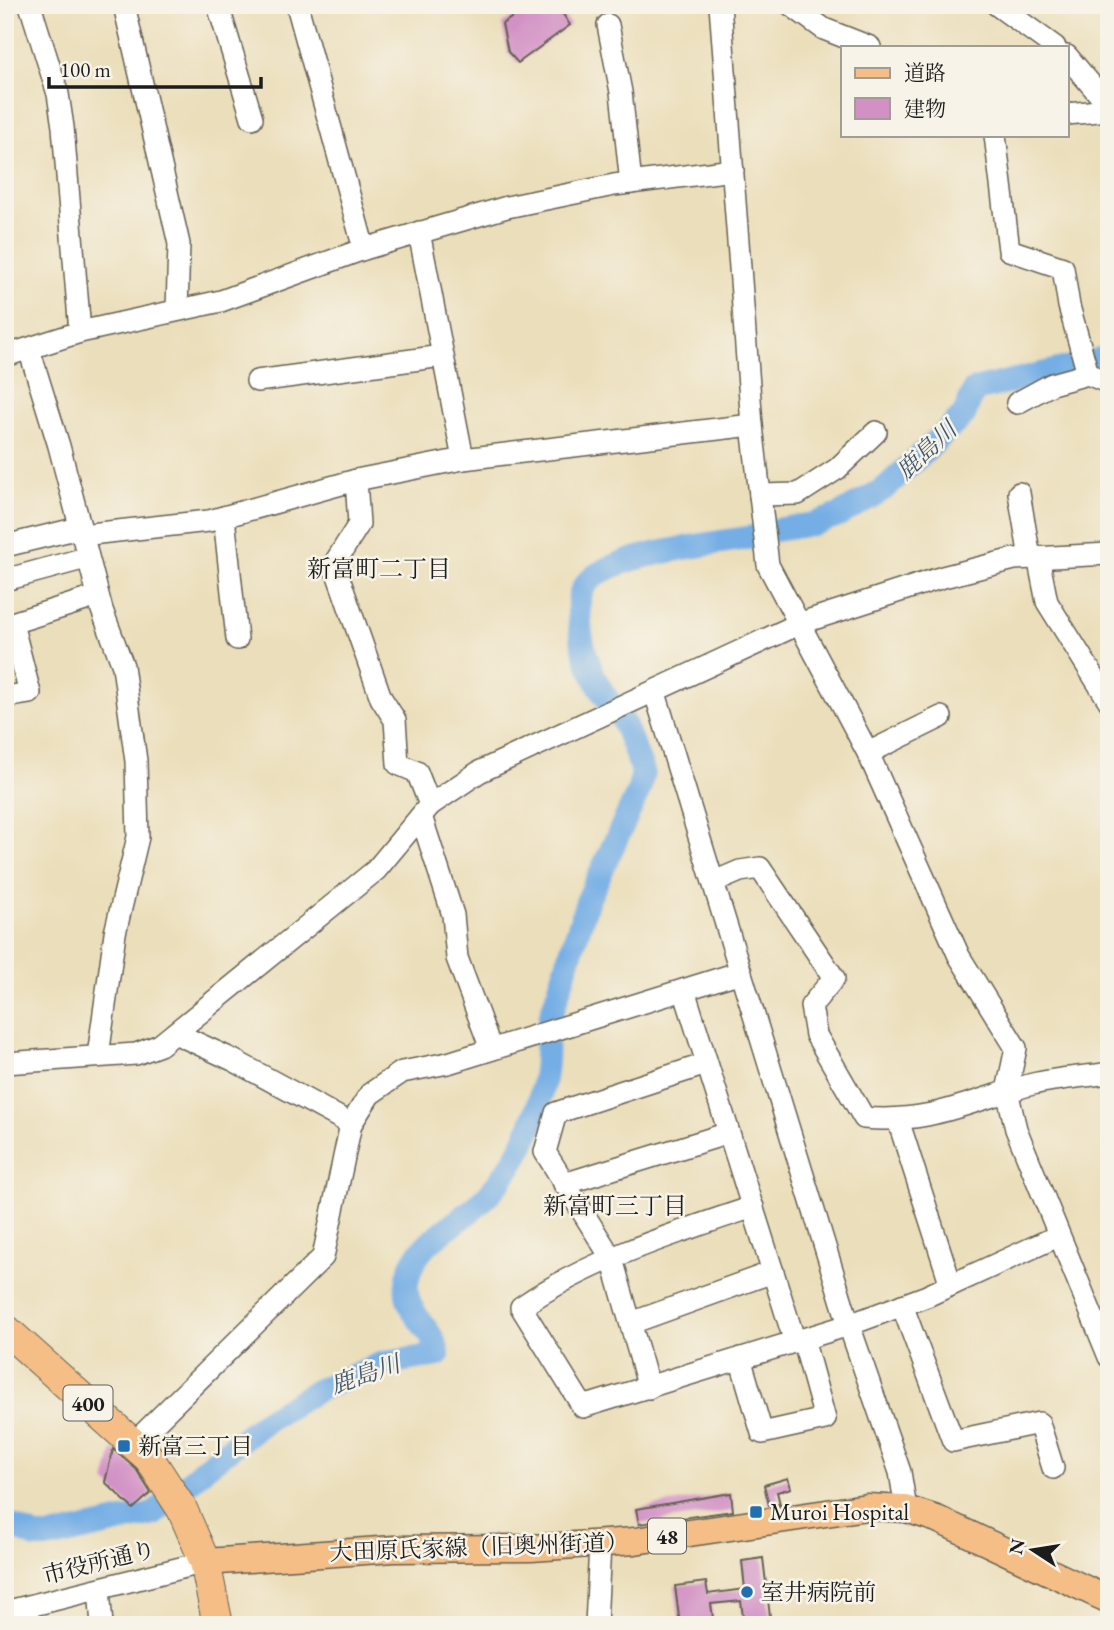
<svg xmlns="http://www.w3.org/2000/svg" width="1114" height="1630" font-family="'EB Garamond','Noto Serif JP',serif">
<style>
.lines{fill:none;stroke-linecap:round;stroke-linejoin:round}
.river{stroke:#75aee5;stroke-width:24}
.building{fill:#d290c5}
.minor-casing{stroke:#646053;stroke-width:24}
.major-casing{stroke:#646053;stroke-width:29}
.highway-casing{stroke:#646053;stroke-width:32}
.minor{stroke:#fff;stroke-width:21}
.major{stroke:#f5be86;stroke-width:26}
.highway{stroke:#f5be86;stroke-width:30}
.poi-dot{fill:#1f6fb2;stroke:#f7f3e8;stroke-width:2.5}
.labels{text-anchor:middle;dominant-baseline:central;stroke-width:5;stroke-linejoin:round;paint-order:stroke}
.shield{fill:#f7f3e8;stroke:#5e5c59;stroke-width:2}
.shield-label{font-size:21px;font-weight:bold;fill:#1c1c1c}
.poi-label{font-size:23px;fill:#1c1c1c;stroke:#f7f3e8;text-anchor:start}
.street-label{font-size:23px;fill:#1c1c1c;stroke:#f7f3e8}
.water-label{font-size:24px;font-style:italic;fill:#40566c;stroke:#f7f3e8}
.neighbourhood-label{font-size:24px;fill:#1c1c1c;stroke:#f7f3e8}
</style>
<rect width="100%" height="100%" fill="#f7f3e8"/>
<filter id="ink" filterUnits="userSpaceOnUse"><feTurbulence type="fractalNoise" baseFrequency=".0143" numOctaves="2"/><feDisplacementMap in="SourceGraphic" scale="14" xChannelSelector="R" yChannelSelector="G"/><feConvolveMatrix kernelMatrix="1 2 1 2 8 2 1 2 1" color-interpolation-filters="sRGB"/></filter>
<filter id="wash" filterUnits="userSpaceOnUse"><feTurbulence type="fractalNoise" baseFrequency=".00686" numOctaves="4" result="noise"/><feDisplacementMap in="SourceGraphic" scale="28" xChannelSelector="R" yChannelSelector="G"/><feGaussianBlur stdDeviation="1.57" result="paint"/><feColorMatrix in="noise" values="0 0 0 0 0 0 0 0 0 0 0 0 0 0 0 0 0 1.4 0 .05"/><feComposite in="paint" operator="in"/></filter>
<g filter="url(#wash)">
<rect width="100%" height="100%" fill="#ebdeba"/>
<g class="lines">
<g class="river">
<path d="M775,530L813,524L839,515L884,489L964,415L974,390L1109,358"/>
<path d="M608,700C593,679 582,651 580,625C579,611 576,596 586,584C610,554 713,544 753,537"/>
<path d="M550,1018L587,902L639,790L643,772L623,721"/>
<path d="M5,1523L36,1537H52L154,1514L206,1467L267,1420L316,1391L383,1363L438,1355C435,1328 403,1314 407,1283C412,1242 454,1228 480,1203C524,1161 550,1095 546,1035"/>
</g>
</g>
<g id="blocks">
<g class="building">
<path d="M531,5H557L570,25L518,63L508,52L502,24Z"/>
<path d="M113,1449L136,1469L151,1493L133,1509L105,1482Z"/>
<path d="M788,1478L791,1488L777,1492L780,1504L769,1505L764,1485Z"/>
<path d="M731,1493L733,1511L639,1524L636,1509Z"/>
<path d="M763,1558L771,1625H744L741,1601L711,1604L714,1625H680L675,1586L706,1582L708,1594L745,1589L742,1561Z"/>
</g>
</g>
</g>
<g filter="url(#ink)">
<use href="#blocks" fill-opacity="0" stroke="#646053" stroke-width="2"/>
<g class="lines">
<g class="minor-casing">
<g id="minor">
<path d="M30,5L58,94L63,127L80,332"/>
<path d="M124,5L179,244L177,310"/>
<path d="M218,5L252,118"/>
<path d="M297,5L364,249"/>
<path d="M720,5L752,425L768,565L868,753L959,956L1016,1048L1007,1091L1016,1129L1109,1357"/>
<path d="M791,5L824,29L870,47"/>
<path d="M997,5L1055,47"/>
<path d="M608,25L621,92L631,183"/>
<path d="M1067,56L1109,106"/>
<path d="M1067,114L1109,110"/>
<path d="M995,135L1009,250L1063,268L1069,306L1088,374"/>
<path d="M419,232L463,459"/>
<path d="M29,349L59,446L102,610L123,666L136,761L138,837L115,933L98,1056"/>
<path d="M5,356L80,332L221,301L364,249L507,207L614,185L733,170"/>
<path d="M257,381L442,356"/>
<path d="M1017,403L1052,384L1088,374L1109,383"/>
<path d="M1019,493L1030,558"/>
<path d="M760,495L798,494L837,469L876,432"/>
<path d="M224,517L237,639"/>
<path d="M81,535L209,521L356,480"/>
<path d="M5,546L79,528"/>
<path d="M1038,557L1047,602L1109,701"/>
<path d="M5,580L86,558"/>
<path d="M655,693L849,1325L900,1472L906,1509"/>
<path d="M5,697L30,693L12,623L98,596"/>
<path d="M868,753L941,717"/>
<path d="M430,805L417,772L398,764L395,720L381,698L334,564L359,524L356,480L463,459L752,425"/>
<path d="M421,816L453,915L457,958L491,1049"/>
<path d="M714,882L740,871L760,868L834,978L811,1006L816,1035L864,1118C932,1124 971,1100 1033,1084C1058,1078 1084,1077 1109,1073"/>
<path d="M684,990L795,1342"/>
<path d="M175,1033L233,1060L351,1124"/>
<path d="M5,1063L136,1054L160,1045L376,870L430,805L479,772L801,623L943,577L1014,559L1109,554"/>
<path d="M898,1120L951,1285"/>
<path d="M564,1184L729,1133"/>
<path d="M753,1207C675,1233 589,1260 521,1307L583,1407L849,1325L927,1296L1058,1236"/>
<path d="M902,1305L953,1441L1039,1423L1053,1468"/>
<path d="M631,1323L773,1272"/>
<path d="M740,1358L762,1433L825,1419L803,1339"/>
<path d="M649,1388L612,1259L545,1152L556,1113L706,1064"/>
<path d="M134,1443L323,1257L351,1124L370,1094L402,1072L448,1063L741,972"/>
<path d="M99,1589L102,1625"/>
<path d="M5,1612L205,1562"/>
<path d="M596,1625L600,1544"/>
</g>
</g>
<g class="major-casing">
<path id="major" d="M205,1562L394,1549L531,1548L635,1541L867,1507L906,1509L937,1519L1109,1600"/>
</g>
<g class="highway-casing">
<path id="highway" d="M5,1329L149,1458L182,1509L205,1562L218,1625"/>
</g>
<use href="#minor" class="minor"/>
<use href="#major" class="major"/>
<use href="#highway" class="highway"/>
</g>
</g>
<g class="poi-dot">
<rect x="117" y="1439" width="14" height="14" rx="3.5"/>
<rect x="749" y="1505" width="14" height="14" rx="3.5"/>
<circle cx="747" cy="1592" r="7"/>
</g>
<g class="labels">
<g class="shield">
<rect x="63.5" y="1385.5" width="49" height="35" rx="5"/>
<rect x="648" y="1518.5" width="38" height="35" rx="5"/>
</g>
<g class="shield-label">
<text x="88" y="1403">400</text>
<text x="667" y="1536">48</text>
</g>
<g class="poi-label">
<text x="138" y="1446">新富三丁目</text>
<text x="770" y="1512">Muroi Hospital</text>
<text x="761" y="1592">室井病院前</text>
</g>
<g class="street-label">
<text transform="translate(479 1547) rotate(-2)">大田原氏家線（旧奥州街道）</text>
<text transform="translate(99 1562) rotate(-14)">市役所通り</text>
</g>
<g class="water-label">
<text transform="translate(926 450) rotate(-43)">鹿島川</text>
<text transform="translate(365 1374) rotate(-19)">鹿島川</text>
</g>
<g class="neighbourhood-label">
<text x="379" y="568">新富町二丁目</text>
<text x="615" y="1205">新富町三丁目</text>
</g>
</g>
<rect width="1114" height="1630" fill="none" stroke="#f7f3e8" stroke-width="28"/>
<rect x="841" y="46" width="228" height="91" fill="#f7f3e8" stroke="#9f9d96" stroke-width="2"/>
<rect x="855" y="68" width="35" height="10" fill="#f5be86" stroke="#9f9d96" stroke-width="2"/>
<text x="904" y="80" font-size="21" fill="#1c1c1c">道路</text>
<rect x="855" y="98" width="35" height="21" fill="#d290c5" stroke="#9f9d96" stroke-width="2"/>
<text x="904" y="116" font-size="21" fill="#1c1c1c">建物</text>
<g transform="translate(1033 1550) rotate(282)" stroke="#f7f3e8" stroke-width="5" paint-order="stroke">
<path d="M0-5L12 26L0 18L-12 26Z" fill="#1c1c1c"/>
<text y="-10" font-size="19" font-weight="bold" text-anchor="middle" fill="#1c1c1c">N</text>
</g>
<path d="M49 77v10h212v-10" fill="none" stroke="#1c1c1c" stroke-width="3.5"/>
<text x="60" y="77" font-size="21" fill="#1c1c1c" stroke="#f7f3e8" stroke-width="5" paint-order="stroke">100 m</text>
</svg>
